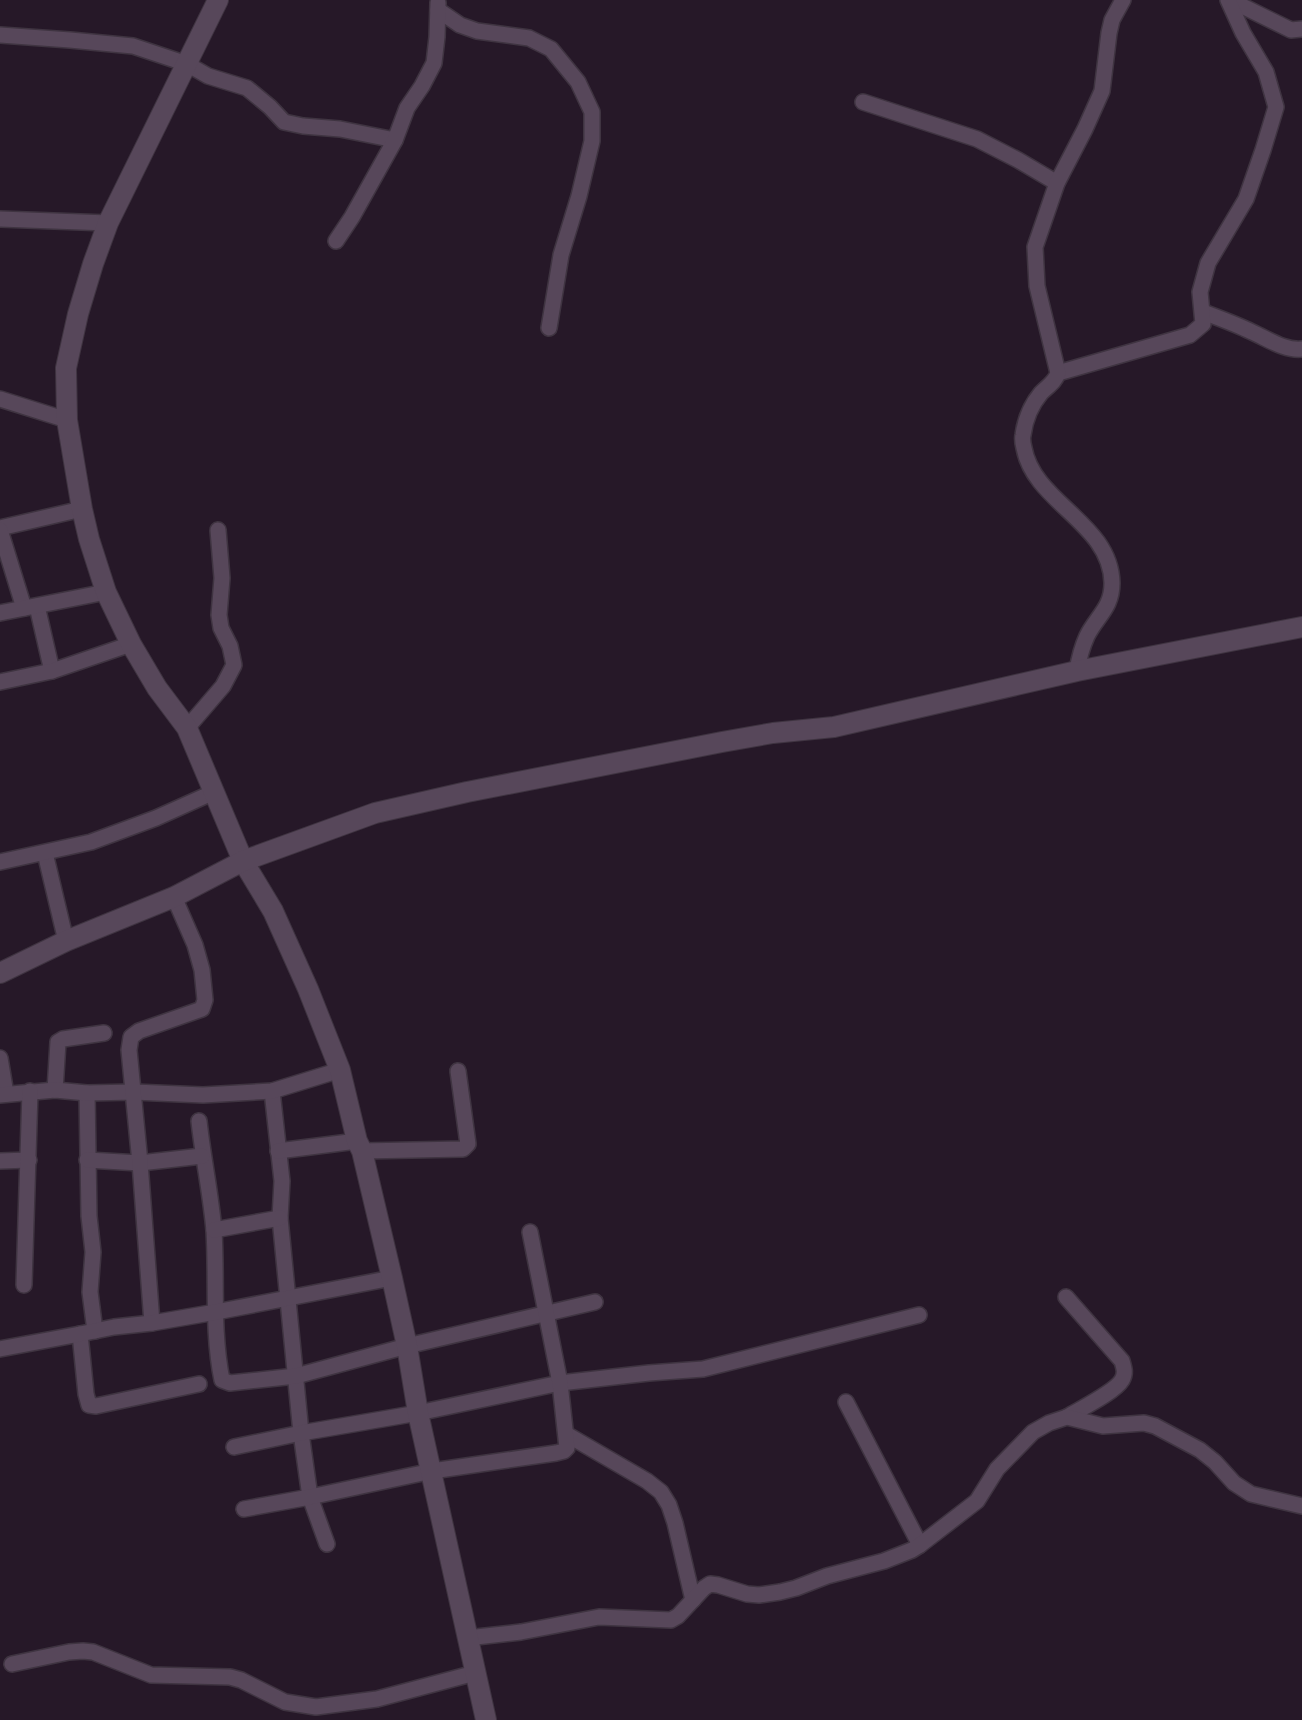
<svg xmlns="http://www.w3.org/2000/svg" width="1302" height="1720" font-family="Barlow,sans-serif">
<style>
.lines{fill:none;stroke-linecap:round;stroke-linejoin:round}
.minor-casing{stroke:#3f3441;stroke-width:18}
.tertiary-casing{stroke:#3f3441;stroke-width:22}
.minor{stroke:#57475a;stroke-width:15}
.tertiary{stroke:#57475a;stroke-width:20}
</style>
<rect width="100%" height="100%" fill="#261828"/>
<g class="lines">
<g class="minor-casing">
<g id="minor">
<path d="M1230,0L1291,30L1302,29"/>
<path d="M438,10L460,25L477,31L529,38L551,49L578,82L592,112V141L579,196L561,255L549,328"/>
<path d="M0,35L70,40L133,46L187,64L208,76L247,88L270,107L284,122L303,126L340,129L395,140"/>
<path d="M863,102L977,139L1018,160L1057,183"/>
<path d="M0,219L108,223"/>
<path d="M336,241L352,217L395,140L407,108L422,86L434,63L437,37L438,3"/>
<path d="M1203,312C1219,318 1236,324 1252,332C1268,339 1285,351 1302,349"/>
<path d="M1058,373L1190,335L1203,324L1200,292L1208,263L1246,199L1263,150L1276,107L1266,72L1243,33L1228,0"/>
<path d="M0,399L67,420"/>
<path d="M0,528L82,509"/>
<path d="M0,530L24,608"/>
<path d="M37,606L52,671"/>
<path d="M0,613L106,592"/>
<path d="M1077,671C1079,658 1082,647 1087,636C1097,616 1112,608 1112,583C1111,523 1034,503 1024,448C1023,444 1022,439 1023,435C1025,420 1031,405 1041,393C1048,386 1055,382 1058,373L1037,286L1035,247L1057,183L1085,129L1102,91L1109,33L1112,20L1123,0"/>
<path d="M0,682L52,671L131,644"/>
<path d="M187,728L223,686L234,665L230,646L221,628L219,615L222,578L218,530"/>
<path d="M45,853L66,941"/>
<path d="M0,862L91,842L156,818L214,792"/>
<path d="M0,1058L6,1094"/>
<path d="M55,1090L58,1042L63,1039L104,1033"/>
<path d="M272,1091L282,1181L280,1218L301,1433L310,1497L327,1544"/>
<path d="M87,1093L89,1216L93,1252L90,1292L95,1331"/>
<path d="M0,1095L55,1090L87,1093L134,1092L203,1095L272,1091L340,1070"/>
<path d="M199,1121C203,1158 211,1195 214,1231C217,1280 212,1332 222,1380L230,1383L296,1376L407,1346L595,1302"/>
<path d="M278,1151L357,1141"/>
<path d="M362,1151L463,1149L468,1144L458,1071"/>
<path d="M87,1160L140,1163L202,1156"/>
<path d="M0,1161L29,1160"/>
<path d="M214,1230L280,1218"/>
<path d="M24,1285L30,1091"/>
<path d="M1066,1297L1122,1361C1124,1368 1126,1373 1122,1380C1115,1392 1080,1409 1067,1417"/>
<path d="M152,1323L140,1163L129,1050L131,1037L139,1031L202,1009L205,1000L202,970L195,945L174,897"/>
<path d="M80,1334L86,1394L89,1405L96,1406L199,1384"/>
<path d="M0,1349L80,1334L114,1327L152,1323L216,1312L392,1278"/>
<path d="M846,1402L920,1545"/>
<path d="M566,1434L647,1481L661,1492L669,1505L675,1523L693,1600"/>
<path d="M234,1447L301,1433L418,1413L560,1383L649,1373L703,1369L919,1315"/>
<path d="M244,1509L310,1497L432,1471L556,1453L564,1451L567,1448L560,1383L530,1232"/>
<path d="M467,1638L521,1632L599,1617L671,1620L678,1616L704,1588L710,1584L718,1585L747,1594L759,1595L780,1592L796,1588L827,1576L884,1561L912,1550L920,1545L977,1501L997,1469L1033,1432L1049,1423L1067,1417L1103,1426L1144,1423L1155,1426L1200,1450L1215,1462L1234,1483L1251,1494L1302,1506"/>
<path d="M12,1664L69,1652L83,1651L93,1652L151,1675L230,1677L241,1680L285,1702L316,1707L377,1699L475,1673"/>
</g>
</g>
<g class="tertiary-casing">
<g id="tertiary">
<path d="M218,0L108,223L93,264L78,314L66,368L67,420L82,509L89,539L106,592L131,644L157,688L187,728L243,861L273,911L308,989L340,1070L357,1141L362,1151L392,1278L407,1346L418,1413L486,1720"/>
<path d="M0,973L66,941L174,897L243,861L375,813L467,792L722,742L773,733L834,727L1077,671L1302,627"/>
</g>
</g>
<use href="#minor" class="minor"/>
<use href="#tertiary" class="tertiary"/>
</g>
</svg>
